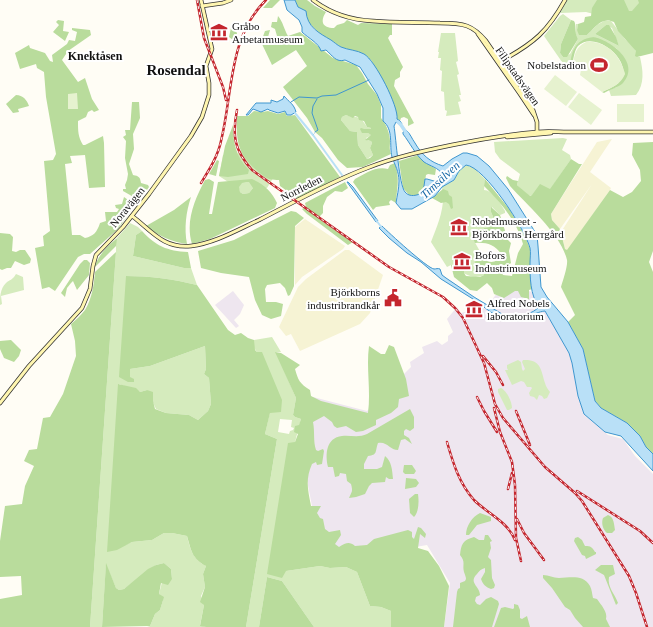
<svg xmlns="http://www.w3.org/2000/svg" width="653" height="627" font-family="'Times New Roman',serif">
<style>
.industrial{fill:#eee6ef}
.farmland{fill:#f6f3d4}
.green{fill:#d5ebbd;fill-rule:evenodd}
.forest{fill:#b9dc9c;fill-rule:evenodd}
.pitch{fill:#e6f2cf}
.water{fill:#b9e0f7;stroke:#3f96cf}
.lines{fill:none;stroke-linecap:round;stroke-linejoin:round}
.stream{stroke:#3f96cf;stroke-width:1}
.canal{stroke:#b9e0f7;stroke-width:2}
.river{stroke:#b9e0f7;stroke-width:3.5}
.secondary-casing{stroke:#333;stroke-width:4.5}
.secondary{stroke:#fff6b0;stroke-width:3}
.rail-casing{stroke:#c4262e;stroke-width:2.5}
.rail{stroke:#fff;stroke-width:1;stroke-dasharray:3;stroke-linecap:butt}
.labels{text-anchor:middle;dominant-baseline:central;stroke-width:4;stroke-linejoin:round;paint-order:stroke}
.poi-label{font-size:11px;fill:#111;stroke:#fff;text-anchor:start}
.street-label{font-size:11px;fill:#111;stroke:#fff}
.neighbourhood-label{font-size:12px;font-weight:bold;fill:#111;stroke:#fff}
.water-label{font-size:12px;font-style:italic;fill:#1768a6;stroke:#fff}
.district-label{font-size:15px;font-weight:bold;fill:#111;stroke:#fff}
</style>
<rect width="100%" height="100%" fill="#fffdf5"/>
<g class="industrial">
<path d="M504,284L532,292L539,307L530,313L519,316H512L510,318L511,320H515L545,311L569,353L572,363L578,396L584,414L608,435L623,439L635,456L653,474V627H444L450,583L427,545L323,563L305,470L306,420L313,397L367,411L411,367L410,362L424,353L422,347L437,341L442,345L448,341V336L453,332L447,319L457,307L461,313L468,311L470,316L483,302L488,305Z"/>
<path d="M233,291L244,305L240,314L234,320L239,326L236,328L215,305Z"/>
</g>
<g class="farmland">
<path d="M612,139L590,172L611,188L610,190L567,251L565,249L561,232L592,184L560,229L552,220L551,214L597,142Z"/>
<path d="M305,219L345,246L343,249L302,277L295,285V227Z"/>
<path d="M345,250H349L383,275L370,313L360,324L300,351L291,334L286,336L279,327L298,287L306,279Z"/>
</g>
<g class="green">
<path d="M567,0H653V53H650L613,19L586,12L560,13Z"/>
<path d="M563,14L571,20L561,44L560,53L563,57L570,54L578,39L575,33L576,24H578L577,30L587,35L597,25L604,21H611L625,39L634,47L636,51L637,57H640C643,70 645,84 636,95L611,96L609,90L617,87L626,61L616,48L593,37L575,47L570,69L562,62L544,36L560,16ZM606,25L612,28L619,46L595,34Z"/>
<path d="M441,33H455L458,61L456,62L459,74L457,75L461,95H459L461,101L458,102L461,114L446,116L447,111L445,110L444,92L441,91L442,71L440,70L441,58H438L439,52H438Z"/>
<path d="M346,115C357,120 358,112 367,127L371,128V129H367L368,133L372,135L366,138L368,141H371L372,143L370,148L373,155L367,159L358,145L357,132L350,131L341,120L342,117Z"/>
<path d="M563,138L567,139L562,150L570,155L571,159L550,190L529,196L517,185L520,174L500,159L495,152L494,142Z"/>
<path d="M249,149L275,175L267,188H253L249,193L243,194L240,192L239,189L219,176L223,155L237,154L240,151Z"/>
<path d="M466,165L474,168L485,179L484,190C492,190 501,204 505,211V213L500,215L492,207L491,212L494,219L489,227L484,228L473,239L482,255L476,259L480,270L484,275C472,281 462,272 451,265L447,267L431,242C438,224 446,206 442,187L454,180L459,171Z"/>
<path d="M130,223L138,227L142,231L136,235L133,256L184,268H191L197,285C173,279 150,276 126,276L130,377V369L150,366L205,346L206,369L204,374L209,378L211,404L208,411L198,420L189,415L166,413L156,409L147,390L140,392L119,384L125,545L132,542L152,540L164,533H172L187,536C190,549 193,560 206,566L203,574L205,587L201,596L204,605L200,625L206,627H147L150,626L155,614L160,610L163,600L159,594L162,582L172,579L171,569L164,563L156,565L124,589L119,590L116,588L106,565L102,627H90L116,252V239Z"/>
<path d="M16,274L23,277L24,290L1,296L2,304L0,305C0,297 0,289 6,283C10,279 12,281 16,274Z"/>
<path d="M272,337L281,352H276L296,398L293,415L295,417L301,419L295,442L286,571L320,566L330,568L346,567L357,572L370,606L381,607L391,611V627H314L282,581L267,577L259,627H246L277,439L265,434L270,412L257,352L254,348V340ZM280,419L292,420L291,427L294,428L293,430L290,431L289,434L278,432Z"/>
<path d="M518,360L521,362L522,369L523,371L525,369L522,362L523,360C541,359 541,370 545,383C546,387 548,389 550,392L547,398L544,399L542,396L539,395L537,400L534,397L530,396L529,393L532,388L531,387H527L524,382L521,381L512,385L505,370H508L507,368V365Z"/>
<path d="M501,388C507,391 512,402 512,408L509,410H507L498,392V389Z"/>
</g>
<g class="forest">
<path d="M270,0H280L272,8H263Z"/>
<path d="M295,0H307L315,6L326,12C320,21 322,28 334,28L337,25L344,23L347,20L358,25L361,23L392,24V35H390L388,38L403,67L400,72V77L395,80L394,86L414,123L408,126V119L404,117L401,118L400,121L397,120L381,78L371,60L341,47L320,34L309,23L301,9L298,7Z"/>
<path d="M597,0H624L629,11H632L639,3L638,0H653V53L637,57L635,56L636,51L618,31L614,22L611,21C600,18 594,29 587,35H579L577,30L578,24L584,22L585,17L591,16L592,8Z"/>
<path d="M278,16C283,22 284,29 288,36L300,32L333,58L356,65L362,73L368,84L377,95L381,105V118C386,123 390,134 390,141C390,147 389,148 391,154L363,167L347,168L338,160L322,138L315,132L307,118L283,87L307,66L296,50L272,65L261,42L265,31L270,30L268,37L269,43L272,42L277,36L275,29L271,27L272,22H277ZM346,115L353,118L355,116L358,117L359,120L364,121L367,127L371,128V129H364L361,128L360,129L362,133H368L371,135L365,140L371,141L372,143L370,148L373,155L370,158L367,159L358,145L357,132L350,131L341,120L342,117Z"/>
<path d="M58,20L64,21L63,31L69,32L65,41L53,32L59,25L56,22Z"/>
<path d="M571,20L574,21C577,26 573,30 578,39L567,57H563L560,53L561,44Z"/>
<path d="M606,25H609L616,37L619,46L595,34Z"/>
<path d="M72,28L90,30L91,35L68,51L62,60L78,82L85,78L92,99L99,110L94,112L92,110L88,112L86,117L78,121C78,131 78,137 83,145H85L103,136L104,143L105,187L89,188L85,155L70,156L72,163L65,164L72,235H80L85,238C94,236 97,232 100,223L106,221L105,212H117L119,209L116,208L115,205L122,204L124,197L135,205L118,229L90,254H84L78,257L55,291L49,287L42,289L35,248L44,246L43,236L50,231L44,161L53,160L56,154L46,97L44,72L37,68L36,64L20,69L15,53L29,45L30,48L45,53L50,61L53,62L52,55L67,44L69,40L75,41L77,32L72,30Z"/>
<path d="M231,28L234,29L237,33L236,38L233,40L229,37Z"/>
<path d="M593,37C611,40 641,63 623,83C618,88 610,89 604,93L602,92C612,87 620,85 625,74C623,69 622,63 619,59C612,47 590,34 578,46C574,51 573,61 572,67L570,69C571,52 574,40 593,37Z"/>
<path d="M16,95C23,95 27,100 29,106L18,109L19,112L13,113L6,104Z"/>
<path d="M132,102H139L140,118L133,134L134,149L129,164L133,175C139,176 140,177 141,183L148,185L149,187L139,201L130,195L123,191V189H126L125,185L127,180L128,174L125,158L126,141L123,137L126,135L125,130H130Z"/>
<path d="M254,111L262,112L268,111L278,114L285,112L287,116L295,115L340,177L297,198L280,186L279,180C266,180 265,177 255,169C237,152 236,139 237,116H248Z"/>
<path d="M233,125C233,143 236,157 249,170L248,174L228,177L219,176L225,146Z"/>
<path d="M653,142V251L649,262L653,272V454L646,447L640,436L627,423L601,408L595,401L583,349L568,322L575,315L561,287C563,280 568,266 567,260C561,234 527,205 510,186L506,178L507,176L513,180L518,181L517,185L530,196L532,195L540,184L550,189L571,159L579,164H582L551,214L552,220L560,229L565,249L567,250L610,190L623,197L632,192L641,181L640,170L632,155L633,143Z"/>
<path d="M418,155L425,162L436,169L435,175L428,174L426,175L423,193L415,196L409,195L403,188L399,161Z"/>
<path d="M217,160L219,161L216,176L209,174Z"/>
<path d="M395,163C400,181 397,186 396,203L391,200L389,202L390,205L376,207L373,210L353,182L355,179C365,174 375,166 388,169L390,165Z"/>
<path d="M209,179L214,182L209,214H212L218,182L252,179C264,184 272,192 277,203L275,208L210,239L192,244C185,221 195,199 205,180ZM246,182H249L253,188L249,193L243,194L240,192L239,187L242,183Z"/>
<path d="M485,179L510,210L525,236L530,249L532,289L529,290V299L526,300L525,298L521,297L518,291H515L504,298L494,294L492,288L487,283L477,291L470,290L454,277L451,265L464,267V273L466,276L480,277L484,275L475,263L476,259L484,253L486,255L487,261C494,264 498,260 501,254C495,244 485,242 475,243L473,239L479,234L484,228L489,227L494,219L491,212V207L500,215L508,240L511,243L509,251L511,263L501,271L503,275L512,276L518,253L523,244C517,221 500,202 484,186Z"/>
<path d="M345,182L348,188L342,192L335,191L327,197L323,206V213L320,216L319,219L353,242L348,245L307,214L302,209L306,207L305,203Z"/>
<path d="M443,189L448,191L449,195L452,197L453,208L451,209L449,204L446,202L441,203L432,198Z"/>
<path d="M191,197C186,212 184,228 187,244C172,242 158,236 146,226L174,210Z"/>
<path d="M291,211L296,212L304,218L295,226L294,286L290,295L288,296L285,288L280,283L267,285L265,289L266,302H276L283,304L281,316L271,319L262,315L255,300L249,277L221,273L201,268L198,251L234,240Z"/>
<path d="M142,231C156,246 167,251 188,252L191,268H184L133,256L136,235Z"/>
<path d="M0,233L10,234L13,237L12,251L16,252L20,250H25L31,259L30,263L24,265L15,261L11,268H7L2,270L0,269Z"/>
<path d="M116,239H117L116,246L94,268C98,256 106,247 116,239Z"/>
<path d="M116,252L90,627H0V599L22,595L21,576L0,577V541L5,506L22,504L25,486L34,466L24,461L29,450L37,449L43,418L50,417L63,394L76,356L75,341L71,324C76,320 81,315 85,310C92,299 94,284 95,272Z"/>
<path d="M84,260H87L90,263L89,275L77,290L73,281L71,283L67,288L65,297L61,293L80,264Z"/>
<path d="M126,276C150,276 173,279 197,285L228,330L235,335L241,333L248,338L254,340L255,350L257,352H262L282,400L281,412L270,413L265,434L277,439L246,627H206L200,626L204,605L200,602L205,587L203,574L206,566C192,559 191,550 187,536L172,533H164L152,540L132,542L117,550L107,552L118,384L136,388L140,392L147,390L153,392V401L155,409L166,413L189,415L198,420L208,411L211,404L209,378L204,374L206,369L205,346L150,366L130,369V377L134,379V382H128L119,377Z"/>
<path d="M11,340L21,350L19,356L14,362L4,358L0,349V341Z"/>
<path d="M389,345L394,347L406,379L409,396L399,399L398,407L391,413L376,420V425L363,431L356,432L346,426L337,428L334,426L332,422L324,416L313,422C315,432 313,441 316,450L318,451L323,449L324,451L322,464L317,465L316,462L312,464C305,480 308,490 311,506H321L317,513L320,518L323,519L325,529L329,532L340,530L341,535L335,544L339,547C346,543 349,541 355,546L367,545L374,539L408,530L412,532V537L414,539L418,527L421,528L426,534L425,538L420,534L418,548L428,551L439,566L449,586L444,627H391V611L381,607L370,606L357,572L346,567L330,568L320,566L286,571L282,578L267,574L288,443L295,442L298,434L294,432L295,426L299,425L301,419L295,417L293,415L296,398L275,352L281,353L300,365L295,369C298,380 300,384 310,390L311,396L321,401L368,413C371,390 366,368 369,346L381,354H385Z"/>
<path d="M410,409L414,417V428L410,431L406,429L404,431V435L409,438L412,444L405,439L401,440L398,450C390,450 387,441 378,443C375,451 378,455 368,456L364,464V469H377L382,467L385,456C392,462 392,470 393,479H389L386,477L385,482L372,483L369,486L365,494L356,497L349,498C352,491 353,492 351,484L347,481L346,474L340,473L339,476L335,477L333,467H328C325,454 326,438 342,436C350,435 359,438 367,434Z"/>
<path d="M404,465H412L416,471L414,474H405L403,472Z"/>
<path d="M406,478L416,479L419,483L416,487L405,489Z"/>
<path d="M415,494H418C419,501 419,512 414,517L410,513L409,499Z"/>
<path d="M480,513L491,517V521L477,525L469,535H466C466,526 472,517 480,513Z"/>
<path d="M608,515C614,517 614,524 615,530L612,533H607C603,530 601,523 603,518Z"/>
<path d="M485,535H488L492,541L490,542L491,548L488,557L491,560L492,578L495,585L494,588L491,589C486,587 483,585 481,579L485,572V568C481,569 479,571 477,574C468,583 480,586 480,595L476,597L475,601L477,604L480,605L486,599L491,597L498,601L499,604L492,627H453L457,592L458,589L460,588V583L465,581L466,579C466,577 465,575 464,572C462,565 466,562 460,555C461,544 463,540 474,537L479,540H484Z"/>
<path d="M578,537L582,540L585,546C591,546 592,547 595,552H596V554L586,559L585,556L582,555L574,541L575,538Z"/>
<path d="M106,563L116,588L119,590L124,589L148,569L156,565L164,563L171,569L172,579L168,585L161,583L159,594L164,597L160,610L155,614L150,626L102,627Z"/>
<path d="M601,565H613L615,574L609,577C607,587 615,594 618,603L616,605L604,575L595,570Z"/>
<path d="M543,575C549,575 553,578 559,578C570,578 583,574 590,586C592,590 592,594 593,598L597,599C601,605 608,612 606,619L610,627H583L575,618L570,610L565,607L552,588L543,578Z"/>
<path d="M267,577L282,581L314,627H259Z"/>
<path d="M514,604L518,605L520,610V618L522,619L527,616L530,627H494L501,608L505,607L513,609L514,608Z"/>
</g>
<g class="pitch">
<path d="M586,42C606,40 621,56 625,74C620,85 613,87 602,92L580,75L581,70L573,63C575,53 576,47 586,42Z"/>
<path d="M555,75L577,92L566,106L544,89Z"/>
<path d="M77,93L78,109H68V94Z"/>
<path d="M579,93L602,110L591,125L568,107Z"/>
<rect x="617" y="104" width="27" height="18"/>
</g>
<g class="water">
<path d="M284,0H295L298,7L306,11C307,27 319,33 331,40C334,42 337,45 341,47C348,50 357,50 364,54C375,60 399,107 397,119L400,121L402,124L401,125L396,122L394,126C396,138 399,185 405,192C410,198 417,195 423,193L425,179H427L434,181L438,179L442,174C439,168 430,166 424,162C415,154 410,143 403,134V132L406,130C410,133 412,139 415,143C422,155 430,162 443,166L452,159L463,153H467L477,156L489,166L508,189L537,235L538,246L541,287L547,297L568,322L583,349L595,401L601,408L627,423L640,436L646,447L653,454V471L621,436L605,432L584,414L578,396L572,363L569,353L545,311C533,312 522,324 510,318L512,316C522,316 532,314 539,307C530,295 530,277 530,263C530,258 531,252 530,248C525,229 485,167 466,165L459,171L454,180L442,187L435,196L412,209H401L396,203C397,196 399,189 399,181C399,172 395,165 392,157C389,145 394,130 383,121V108L377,94L360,67L345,60C336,63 332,55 326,50L321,51C319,43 308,38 302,32V27L299,20L287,10Z"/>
<path d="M284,96C289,102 294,104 296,112L291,115H287L285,111L278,113L269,110L268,109L261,112L253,109L248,115H246L256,103H271V100L277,102L283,99Z"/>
<path d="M347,182H348L353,187L378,221L376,222Z"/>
<path d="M382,226C388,232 427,268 434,269C436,269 438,268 440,269L442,275L446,278L474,297L502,314L504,317L502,318L492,313L473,299L441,279L421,262L407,253L389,238L379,228Z"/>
</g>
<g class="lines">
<g class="stream">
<path d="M291,102L299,97L317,98L322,96L336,95L369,80"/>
<path d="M315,132L318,130L312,113L313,106L317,99"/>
<path d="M313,135L314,134"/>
</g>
<g class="canal">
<path d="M295,113L313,135L342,175"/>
<path d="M376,220L382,228"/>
</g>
<path class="river" d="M398,122L401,125L407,134"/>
<g class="secondary-casing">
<g id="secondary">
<path d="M313,0C330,13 351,20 373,21C395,23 417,22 440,23C449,23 459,23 467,26C475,29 481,35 486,41L533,110L537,122V132"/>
<path d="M202,6L223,3L231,0"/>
<path d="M478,34L520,94L534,115"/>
<path d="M501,63L503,60C534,43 548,31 565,0"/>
<path d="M507,137L551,133"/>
<path d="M132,216C151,230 163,249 191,246C215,243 237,230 259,220C294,202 330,182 367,168C395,157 423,151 452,145C481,139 509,134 538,132C548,131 558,132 568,132C597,132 625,132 653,132"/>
<path d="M0,403L29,366L82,308L90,289L93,266L96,255L123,227L149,194L191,136L202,117L209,95V83L206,66L212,49L201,0"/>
</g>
</g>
<use href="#secondary" class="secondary"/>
<g class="rail-casing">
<g id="rail">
<path d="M197,0L204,38L223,87L226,100"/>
<path d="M237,110C232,135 234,150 252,170L389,267L443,297L455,308L463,318L484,363L495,404L503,418L545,467L575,493L582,501L629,576L636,593L647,627"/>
<path d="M201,183C209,170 218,156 221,141C233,93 228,37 266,0"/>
<path d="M483,356L496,372L503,385"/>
<path d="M477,397L484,411L497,432"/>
<path d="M494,408L500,432L512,462L515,485L516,538L521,561"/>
<path d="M516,411L530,445"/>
<path d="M447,442C453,463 459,483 474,500C488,514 508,522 515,540"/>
<path d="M508,489L512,473"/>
<path d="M577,491L640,531L653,543"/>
<path d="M517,519L524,533L544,560"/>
</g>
</g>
<use href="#rail" class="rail"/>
</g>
<defs>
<g id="museum-bare" transform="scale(1.38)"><path d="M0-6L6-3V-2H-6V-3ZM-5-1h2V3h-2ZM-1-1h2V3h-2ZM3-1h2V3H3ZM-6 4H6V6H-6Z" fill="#c4262e" stroke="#fff" stroke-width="2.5" paint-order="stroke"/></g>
<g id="stadium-bare" transform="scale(1.38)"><path d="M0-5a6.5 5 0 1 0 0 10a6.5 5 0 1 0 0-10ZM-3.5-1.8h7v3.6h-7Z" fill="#c4262e" stroke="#fff" stroke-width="2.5" paint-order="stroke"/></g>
<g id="civic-bare" transform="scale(1.38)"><path d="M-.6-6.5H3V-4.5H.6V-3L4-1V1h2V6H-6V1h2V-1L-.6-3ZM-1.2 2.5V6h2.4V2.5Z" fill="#c4262e" stroke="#fff" stroke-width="2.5" paint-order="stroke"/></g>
</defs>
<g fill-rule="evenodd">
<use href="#museum-bare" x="219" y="32"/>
<use href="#stadium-bare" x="599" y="65"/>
<use href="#museum-bare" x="459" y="227"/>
<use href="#museum-bare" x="462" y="261"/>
<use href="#civic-bare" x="393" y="298"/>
<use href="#museum-bare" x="474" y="309"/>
</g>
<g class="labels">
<g class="poi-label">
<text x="232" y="26">Gråbo<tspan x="232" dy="13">Arbetarmuseum</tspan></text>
<text x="586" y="65" text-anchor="end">Nobelstadion</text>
<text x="472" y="221">Nobelmuseet -<tspan x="472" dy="13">Björkborns Herrgård</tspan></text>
<text x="475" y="255">Bofors<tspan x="475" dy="13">Industrimuseum</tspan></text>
<text x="380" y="292" text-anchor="end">Björkborns<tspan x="380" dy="13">industribrandkår</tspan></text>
<text x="487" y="303">Alfred Nobels<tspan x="487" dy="13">laboratorium</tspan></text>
</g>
<g class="street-label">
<text transform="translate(518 76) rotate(55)">Filipstadsvägen</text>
<text transform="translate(301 188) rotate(-27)">Norrleden</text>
<text transform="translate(127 207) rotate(-51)">Noravägen</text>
</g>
<g class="neighbourhood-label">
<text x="95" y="56">Knektåsen</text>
</g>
<g class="water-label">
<text transform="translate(440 180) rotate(-43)">Timsälven</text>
</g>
<g class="district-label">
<text x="176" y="70">Rosendal</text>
</g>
</g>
</svg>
